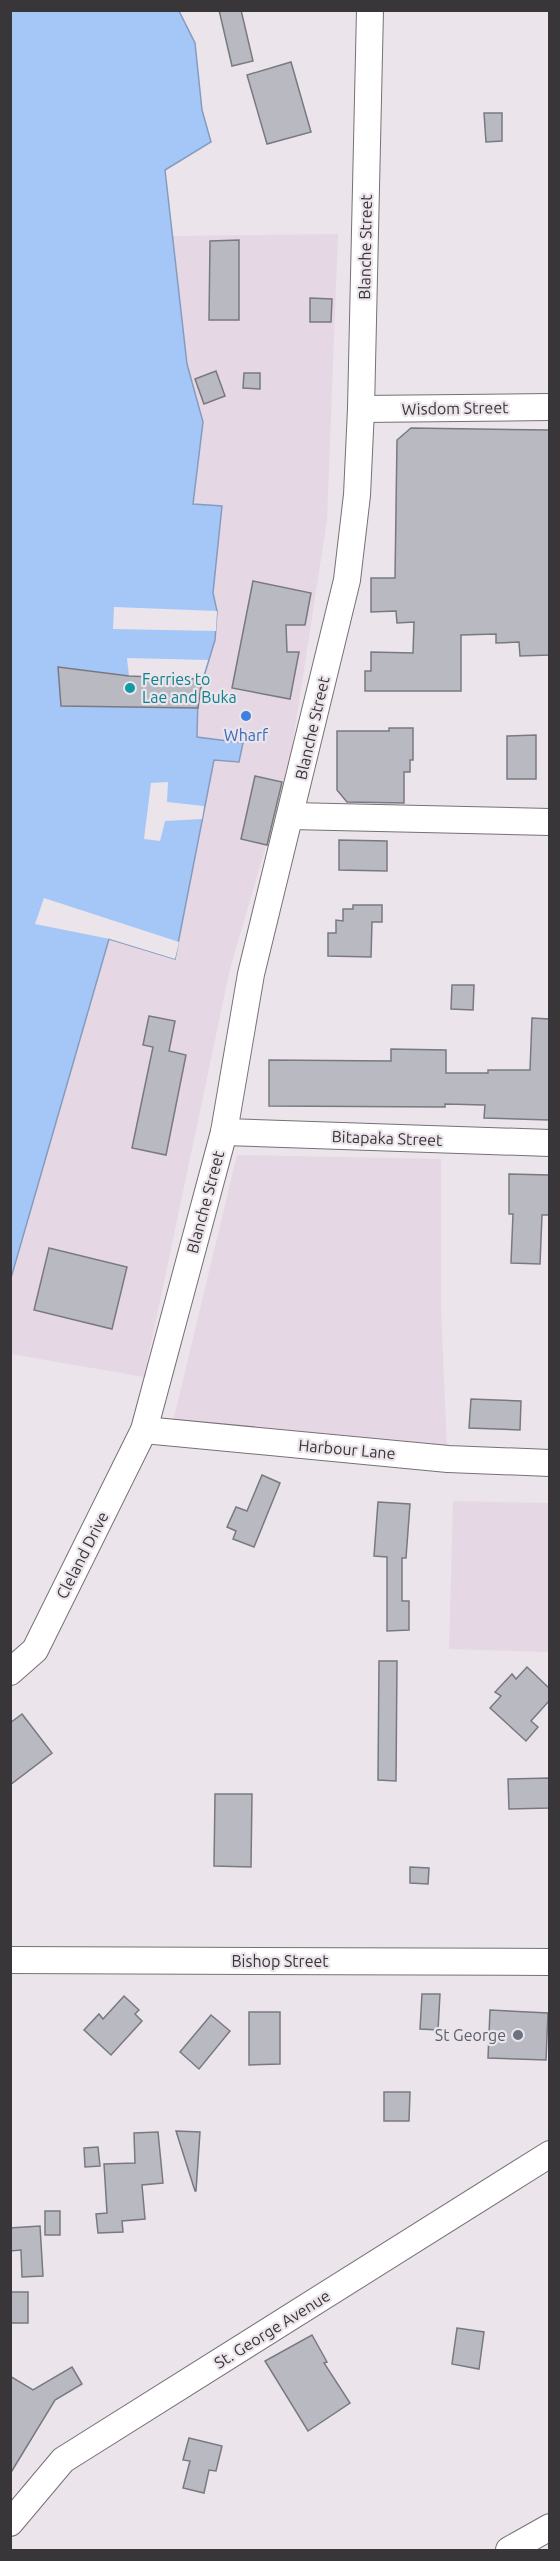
<svg xmlns="http://www.w3.org/2000/svg" width="560" height="2561" font-family="Ubuntu,sans-serif">
<style>
.built{fill:#e5d7e4}
.water{fill:#a5c7f7;stroke:#859cbe;stroke-width:1.5}
.pier{fill:#ece4eb}
.building{fill:#b9b9c2;stroke:#797981;stroke-width:1.5}
.lines{fill:none;stroke-linecap:round;stroke-linejoin:round}
.minor-casing{stroke:#777076;stroke-width:28}
.minor{stroke:#fff;stroke-width:26}
.culture-dot{fill:#0f9aa8;stroke:#ece4eb;stroke-width:2}
.shop-dot{fill:#3f7fe0;stroke:#ece4eb;stroke-width:2}
.worship-dot{fill:#6b7280;stroke:#ece4eb;stroke-width:2}
.labels{text-anchor:middle;dominant-baseline:central;stroke-width:4.5;stroke-linejoin:round;paint-order:stroke}
.street-label{font-size:16px;fill:#393639;stroke:#ece4eb}
.culture-label{font-size:16px;fill:#0d838f;stroke:#ece4eb;text-anchor:start}
.shop-label{font-size:16px;fill:#366cbe;stroke:#ece4eb}
.worship-label{font-size:16px;fill:#5b616d;stroke:#ece4eb;text-anchor:end}
</style>
<rect width="100%" height="100%" fill="#ece4eb"/>
<g class="built">
<path d="M338,234L327,520L289,767L230,969L144,1377L11,1354L10,1277L110,939L175,958L214,760L239,762L243,743L197,738L198,696L215,640L217,611L213,593L222,507L193,504L203,422L187,364L172,236Z"/>
<path d="M237,1155L441,1159V1309L447,1447L172,1426Z"/>
<path d="M453,1501L549,1503V1652L449,1649Z"/>
</g>
<path class="water" d="M11,11H179L195,43L202,110L211,142L165,170L187,364L203,422L193,504L222,506L213,593L217,611L215,640L198,696L197,737L243,743L239,762L214,760L175,959L109,939L11,1278Z"/>
<g class="pier">
<path d="M114,607L217,611L216,631L113,629Z"/>
<path d="M127,658L208,660L202,679L129,676Z"/>
<path d="M168,782L167,802L204,806L202,819L165,821L160,841L144,839L151,783Z"/>
<path d="M44,898L179,942L175,959L110,939L35,924Z"/>
</g>
<g class="building">
<path d="M219,10H241L253,61L232,66Z"/>
<path d="M291,62L311,132L267,144L247,75Z"/>
<path d="M484,113H502V141L486,142Z"/>
<path d="M239,240V320H209L210,241Z"/>
<path d="M310,298L332,299L331,322H310Z"/>
<path d="M216,371L225,396L204,404L195,379Z"/>
<path d="M244,373H260V389L243,388Z"/>
<path d="M411,428L549,430V655L520,656L519,642L496,643V634L461,635V691H365V671H371V652L413,653L414,622L397,623L396,611L371,612V578H395L397,440Z"/>
<path d="M253,581L311,593L305,625H286L287,652H299L290,699L232,688Z"/>
<path d="M58,667L129,676L202,679L198,708L61,706Z"/>
<path d="M389,728H413V760H410V772H404V803L347,802L337,790V731H389Z"/>
<path d="M536,735V779H507V736Z"/>
<path d="M255,776L282,782L267,845L241,839Z"/>
<path d="M339,840L387,841V871L339,870Z"/>
<path d="M353,905H382V922H372L371,957L328,956V933H336V920L343,921V909H353Z"/>
<path d="M452,985H474L473,1010L451,1009Z"/>
<path d="M149,1016L175,1021L169,1051L186,1055L166,1155L132,1148L153,1047L143,1045Z"/>
<path d="M532,1018L549,1019V1120L484,1118L485,1105L445,1104V1107L269,1106V1060L391,1061V1049L446,1050V1073H488V1070H530Z"/>
<path d="M509,1174L549,1175V1215H542L540,1264L511,1263L513,1214H509Z"/>
<path d="M49,1248L127,1267L112,1329L34,1310Z"/>
<path d="M471,1399L521,1401L520,1430L469,1428Z"/>
<path d="M262,1475L280,1483L254,1547L233,1539L236,1531L227,1527L236,1507L247,1511Z"/>
<path d="M378,1502L410,1504L406,1558H402V1601H409V1630L387,1631V1557L374,1556Z"/>
<path d="M379,1661H397L396,1781L378,1780Z"/>
<path d="M527,1667L549,1688V1701L531,1721L538,1727L526,1741L490,1708L501,1696L495,1692L512,1674L516,1679Z"/>
<path d="M22,1714L52,1753L10,1785V1723Z"/>
<path d="M549,1778V1808L509,1809L508,1779Z"/>
<path d="M215,1794H252L251,1867L214,1866Z"/>
<path d="M410,1867L429,1868L428,1884L410,1883Z"/>
<path d="M422,1994H440L438,2030L420,2029Z"/>
<path d="M124,1996L139,2010L135,2014L142,2021L111,2055L84,2030L99,2014L103,2019Z"/>
<path d="M490,2010L548,2013L546,2060L488,2058Z"/>
<path d="M249,2012H280V2064L249,2065Z"/>
<path d="M211,2015L230,2031L199,2069L180,2052Z"/>
<path d="M384,2092H410L409,2121H384Z"/>
<path d="M176,2131L200,2132L196,2191H195Z"/>
<path d="M158,2132L163,2183L142,2185L145,2219L122,2221L123,2232L98,2233L96,2214L107,2213L104,2164L135,2163L134,2133Z"/>
<path d="M98,2147L100,2166L85,2167L84,2148Z"/>
<rect x="45" y="2211" width="15" height="24"/>
<path d="M40,2226L43,2276L22,2277L21,2250L10,2251V2228Z"/>
<rect x="10" y="2292" width="18" height="31"/>
<path d="M457,2328L484,2332L479,2369L452,2364Z"/>
<path d="M312,2335L327,2362L324,2363L350,2403L308,2431L265,2361Z"/>
<path d="M72,2367L82,2384L55,2400L10,2474V2376L33,2390Z"/>
<path d="M189,2438L222,2446L216,2471L209,2470L204,2493L183,2488L190,2461L183,2460Z"/>
</g>
<g class="lines">
<g class="minor-casing">
<g id="minor">
<path d="M361,409L550,407"/>
<path d="M291,816L550,822"/>
<path d="M224,1132L550,1143"/>
<path d="M144,1430L448,1459L550,1463"/>
<path d="M10,1672L35,1650L144,1430L224,1132L251,974L347,580L357,495L361,409L370,10"/>
<path d="M10,1960L550,1962"/>
<path d="M10,2523L63,2460L550,2154"/>
<path d="M509,2550L550,2527"/>
</g>
</g>
<use href="#minor" class="minor"/>
</g>
<circle class="culture-dot" cx="130" cy="688" r="6"/>
<circle class="shop-dot" cx="246" cy="716" r="6"/>
<circle class="worship-dot" cx="518" cy="2035" r="6"/>
<g class="labels">
<g class="street-label">
<text transform="translate(365 247) rotate(-89)">Blanche Street</text>
<text transform="translate(455 408) rotate(-1)">Wisdom Street</text>
<text transform="translate(312 728) rotate(-77)">Blanche Street</text>
<text transform="translate(387 1138) rotate(2)">Bitapaka Street</text>
<text transform="translate(205 1202) rotate(-75)">Blanche Street</text>
<text transform="translate(347 1449) rotate(5)">Harbour Lane</text>
<text transform="translate(82 1555) rotate(-63)">Cleland Drive</text>
<text x="280" y="1961">Bishop Street</text>
<text transform="translate(272 2329) rotate(-32)">St. George Avenue</text>
</g>
<g class="culture-label">
<text x="142" y="679">Ferries to<tspan x="142" dy="18">Lae and Buka</tspan></text>
</g>
<g class="shop-label">
<text x="246" y="735">Wharf</text>
</g>
<g class="worship-label">
<text x="506" y="2035">St George</text>
</g>
</g>
<rect width="560" height="2561" fill="none" stroke="#393639" stroke-width="24"/>
</svg>
